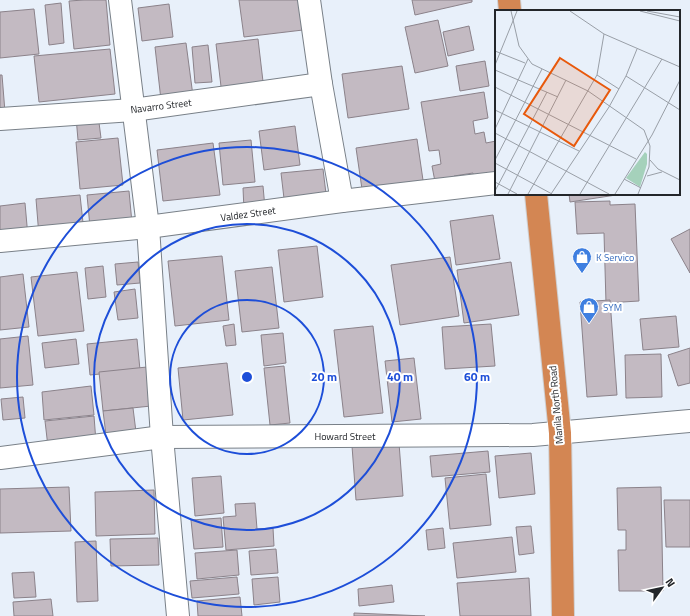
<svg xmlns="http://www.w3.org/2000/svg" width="690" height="616" font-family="'Titillium Web',sans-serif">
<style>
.building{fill:#c3bac2;stroke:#8b828a}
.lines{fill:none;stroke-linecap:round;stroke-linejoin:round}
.street-casing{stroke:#798088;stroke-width:24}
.highway-casing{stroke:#cfcfd0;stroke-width:24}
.street{stroke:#fff;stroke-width:22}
.highway{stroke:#d38653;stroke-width:22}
.ring{fill:none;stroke:#1d4ed8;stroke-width:2}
.labels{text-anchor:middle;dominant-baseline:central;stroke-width:4;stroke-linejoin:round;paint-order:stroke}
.street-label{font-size:10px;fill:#23262a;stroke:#fff}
.shop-label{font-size:10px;fill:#366cbe;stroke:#fff;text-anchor:start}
.inset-road{fill:none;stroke:#999fa7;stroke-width:1}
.view{fill:#e8590c;fill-opacity:0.15;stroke:#e8590c;stroke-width:2}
.inset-edge{fill:none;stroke:#23262a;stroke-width:2}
.centre{fill:#1d4ed8;stroke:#fff;stroke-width:2}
.ring-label{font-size:12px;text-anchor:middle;font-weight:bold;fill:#1d4ed8;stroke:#fff;stroke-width:4;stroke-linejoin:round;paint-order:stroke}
</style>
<rect width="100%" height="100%" fill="#e8f0fa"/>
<g class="building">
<path d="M84,0H106L110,45L74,49L69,1Z"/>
<path d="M239,0H299L303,30L244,37Z"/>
<path d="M412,0H472V2L415,15Z"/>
<path d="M61,3L64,43L49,45L45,5Z"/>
<path d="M169,4L173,37L142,41L138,8Z"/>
<path d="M34,9L39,54L0,58V12Z"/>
<path d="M438,20L448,66L415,73L405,27Z"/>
<path d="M469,26L474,50L448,56L443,32Z"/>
<path d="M258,39L264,90L222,95L216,44Z"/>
<path d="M186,43L193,96L161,100L155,47Z"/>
<path d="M208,45L212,82L195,83L192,47Z"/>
<path d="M110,49L115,94L39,102L34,56Z"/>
<path d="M485,61L489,86L460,91L456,66Z"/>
<path d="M402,66L409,109L348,118L342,74Z"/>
<path d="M0,75H2L5,112H0Z"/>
<path d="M484,92L488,118L473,121L475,134L484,132L486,143L496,141V181L475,184L473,173L454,176L455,185L436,187L432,166L441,164L439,150L429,151L421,102Z"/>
<path d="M98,115L101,138L78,140L76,117Z"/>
<path d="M295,126L300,165L264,170L259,131Z"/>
<path d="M118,138L123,185L80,189L76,142Z"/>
<path d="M417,139L424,187L363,196L356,148Z"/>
<path d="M251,140L255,182L223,185L219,143Z"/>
<path d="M213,143L220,195L163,201L157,150Z"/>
<path d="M323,169L327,202L285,207L281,173Z"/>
<path d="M263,186L265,208L244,210L243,188Z"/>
<path d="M129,191L132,223L90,227L87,195Z"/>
<path d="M569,194H616V195L570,202Z"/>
<path d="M80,195L84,232L39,236L36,199Z"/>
<path d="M610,201V205L635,204L639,301L606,303L604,233L577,234L575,202Z"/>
<path d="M25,203L28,237L0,239V206Z"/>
<path d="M493,215L500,259L456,265L450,221Z"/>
<path d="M690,229V273L671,239Z"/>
<path d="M317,246L323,297L284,302L278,250Z"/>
<path d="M222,256L229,320L175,326L168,261Z"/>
<path d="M450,257L459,316L400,325L391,265Z"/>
<path d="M138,262L140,283L117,285L115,264Z"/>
<path d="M511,262L519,315L464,323L457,270Z"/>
<path d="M103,266L106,297L88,299L85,268Z"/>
<path d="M272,267L279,328L242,332L235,271Z"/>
<path d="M77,272L84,331L38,336L31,277Z"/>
<path d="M23,274L29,327L0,330V277Z"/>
<path d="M135,289L138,318L118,320L114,292Z"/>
<path d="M610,300L617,395L587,397L580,302Z"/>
<path d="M676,316L679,347L643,350L640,319Z"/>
<path d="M234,324L236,345L226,346L223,326Z"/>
<path d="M491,324L495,366L445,369L442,327Z"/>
<path d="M373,326L383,413L344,417L334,330Z"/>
<path d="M283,333L286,363L264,366L261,335Z"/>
<path d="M28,336L33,385L0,388V339Z"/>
<path d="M76,339L79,364L45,368L42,343Z"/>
<path d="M137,339L140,370L90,375L87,344Z"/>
<path d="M690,348V383L678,386L668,355Z"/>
<path d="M661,354L662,397L626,398L625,355Z"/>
<path d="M414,358L421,419L392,422L385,361Z"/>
<path d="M227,363L233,415L183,420L178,368Z"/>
<path d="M284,366L290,423L270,425L264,368Z"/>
<path d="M147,367L151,406L103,411L99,372Z"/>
<path d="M91,386L94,415L44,420L42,392Z"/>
<path d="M23,397L25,418L3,420L1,399Z"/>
<path d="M133,408L136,432L106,435L103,411Z"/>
<path d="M94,416L96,442L48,447L45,421Z"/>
<path d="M399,443L403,496L356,500L352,446Z"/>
<path d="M488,451L490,472L432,477L430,456Z"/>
<path d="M531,453L535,494L499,498L495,456Z"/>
<path d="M486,474L491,525L450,529L445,478Z"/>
<path d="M221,476L224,513L195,516L192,478Z"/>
<path d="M69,487L71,531L0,533V489Z"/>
<path d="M661,487L663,591H619L618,550H626V530H618L617,488Z"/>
<path d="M154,490L155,534L96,536L95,492Z"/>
<path d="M664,500H690V547H666Z"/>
<path d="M255,503L257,529L273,528L274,546L226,550L223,517L236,516L235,504Z"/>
<path d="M221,518L223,547L194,549L191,520Z"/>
<path d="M531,526L534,553L519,555L516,527Z"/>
<path d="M443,528L445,548L428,550L426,530Z"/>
<path d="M512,537L516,572L457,578L453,543Z"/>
<path d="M158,538L159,565L111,566L110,539Z"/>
<path d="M96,541L98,601L77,602L75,542Z"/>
<path d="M276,549L278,573L251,575L249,551Z"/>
<path d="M237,550L239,575L197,579L195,553Z"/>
<path d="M34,572L36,597L14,598L12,573Z"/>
<path d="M237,577L239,594L192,598L190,581Z"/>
<path d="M278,577L280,602L254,605L252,579Z"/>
<path d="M529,578L531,616H460L457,583Z"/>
<path d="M392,585L394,602L359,606L358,589Z"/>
<path d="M240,597L242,616H198L197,601Z"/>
<path d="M51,599L53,616H14L13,602Z"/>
<path d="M354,613L425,616H354Z"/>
</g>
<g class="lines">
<g class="street-casing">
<g id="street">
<path d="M120,0L148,227L162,437L178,616"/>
<path d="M309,0L321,84L342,201"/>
<path d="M0,119L133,110L321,84"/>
<path d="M0,241L148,227L342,201L496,183"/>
<path d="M0,458L162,437L533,435L690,421"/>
</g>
</g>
<g class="highway-casing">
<g id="highway">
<path d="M509,0L510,11"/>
<path d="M536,194L560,433L563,616"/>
</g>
</g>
<use href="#street" class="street"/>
<use href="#highway" class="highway"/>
</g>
<g class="ring">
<circle cx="247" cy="377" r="77"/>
<circle cx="247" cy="377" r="153"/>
<circle cx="247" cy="377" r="230"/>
</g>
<defs>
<g id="shop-pin" transform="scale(1)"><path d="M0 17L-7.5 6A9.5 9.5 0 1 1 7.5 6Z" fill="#3f7fe0" stroke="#fff"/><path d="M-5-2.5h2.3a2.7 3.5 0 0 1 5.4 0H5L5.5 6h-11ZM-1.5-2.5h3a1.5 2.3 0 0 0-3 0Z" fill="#fff"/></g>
</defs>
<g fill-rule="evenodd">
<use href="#shop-pin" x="582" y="257"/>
<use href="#shop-pin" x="589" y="307"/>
</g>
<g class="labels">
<g class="street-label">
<text transform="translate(161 106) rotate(-7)">Navarro Street</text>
<text transform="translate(248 214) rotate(-8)">Valdez Street</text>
<text transform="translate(556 405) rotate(-95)">Manila North Road</text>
<text x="345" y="436">Howard Street</text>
</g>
<g class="shop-label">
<text x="596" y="257">K Servico</text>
<text x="603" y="307">SYM</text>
</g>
</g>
<g transform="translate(495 10)">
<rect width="185" height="185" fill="#e8f0fa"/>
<path d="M150,142L152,144V154L145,177L131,168Z" fill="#a5d1bb"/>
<path class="inset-road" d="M16,1L24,36L37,54L93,81L149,120L155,136L154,157L143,184M75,1L109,24L185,57M145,1L185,11M152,1L185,7M0,41L30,53M0,55L22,1M0,60L63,87M102,65L124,79M131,66L185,100M0,77L141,149M0,100L84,141M0,119L33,49M0,123L114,184M0,150L47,59M155,150L163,159L185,170M0,153L57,184M152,166L167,162M129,169L146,178M0,172L22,184M0,181L52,82M13,184L71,70M33,184L102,65L109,24M56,184L114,97L131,66L142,39M85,184L167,49M120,184L157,125L185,70"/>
<path class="view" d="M65,48L115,80L79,136L29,104Z"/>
<rect width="185" height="185" class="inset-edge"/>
</g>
<circle cx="247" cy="377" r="6" class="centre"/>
<g class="ring-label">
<text x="324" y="381">20 m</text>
<text x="400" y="381">40 m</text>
<text x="477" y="381">60 m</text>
</g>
<g transform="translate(662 588) rotate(57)" stroke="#ffffff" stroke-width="3" paint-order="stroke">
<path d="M0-3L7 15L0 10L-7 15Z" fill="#23262a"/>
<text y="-6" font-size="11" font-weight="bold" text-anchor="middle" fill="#23262a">N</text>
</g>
</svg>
